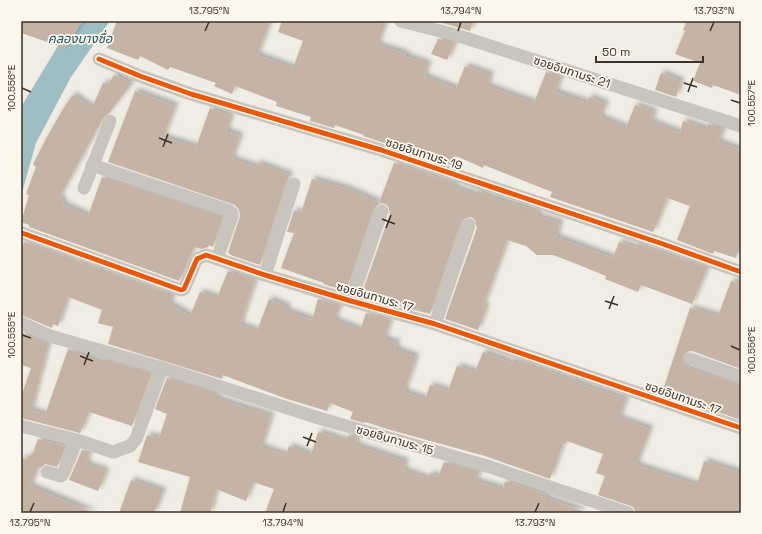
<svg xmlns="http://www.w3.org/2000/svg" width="762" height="534" font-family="'Space Grotesk','Noto Sans Thai',sans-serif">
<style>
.water{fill:#9fbec3}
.building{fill:#c5b3a5;filter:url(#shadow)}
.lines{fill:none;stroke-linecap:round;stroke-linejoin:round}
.minor{stroke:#c9c4bd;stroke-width:13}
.cycleway-casing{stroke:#fcf7ed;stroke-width:8}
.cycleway{stroke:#e8590c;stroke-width:5}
.ticks{fill:none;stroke:#3c322a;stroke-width:1.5}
.labels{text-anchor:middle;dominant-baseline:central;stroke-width:3.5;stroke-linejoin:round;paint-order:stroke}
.street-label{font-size:12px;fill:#3c322a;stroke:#fcf7ed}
.water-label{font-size:13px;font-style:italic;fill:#1c5361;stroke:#fcf7ed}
.neatline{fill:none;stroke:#3c322a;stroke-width:1.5}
.ticks-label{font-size:10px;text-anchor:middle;fill:#3c322a}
</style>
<defs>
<filter id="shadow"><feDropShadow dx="3.5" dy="-3.5" stdDeviation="2" flood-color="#0004"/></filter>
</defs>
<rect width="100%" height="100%" fill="#f0ede5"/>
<path class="water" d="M73,21H110L71,77L36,143L21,196V107Z"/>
<g class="building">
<path d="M21,21H83L65,48L21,33Z"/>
<path d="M117,21H270L257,55L293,68L303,41L278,32L282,21H374L385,24L377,45L406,54L405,56L428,64L424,76L456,89L465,66L491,75L487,86L534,103L546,72L561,77L555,92L587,103L589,97L606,104L600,117L626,128L635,105L654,112L651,122L680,133L683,121L706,129L708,124L723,130L718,142L741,150V243L736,258L714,251L713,254L677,240L690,206L667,198L653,232L550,197L552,192L484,165L483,168L454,155L451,165L363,136L364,135L335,125L334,128L310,121L311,117L276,106L277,102L235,86L232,94L214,86L216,83L170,67L168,70L140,56L138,60L107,48Z"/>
<path d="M436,21H473L470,31Z"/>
<path d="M687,21H741V48L737,57L741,58V95L713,85L712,88L693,81L700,63L675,54L685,31L683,30Z"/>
<path d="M438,39L455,43L447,60L431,54Z"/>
<path d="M661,73L681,81L676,97L655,90Z"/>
<path d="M114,75L132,83L109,113L103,118L59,198L64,201L62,204L88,216L102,177L223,217L213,247L209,245L208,247L201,249L194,247L179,281L29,227V225L21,222L29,195L26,194L36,167L33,164L48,135L66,104L73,95L92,108L103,83L109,84Z"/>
<path d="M135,91L175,106L163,137L196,147L210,108L230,116V120L226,131L240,136L232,159L256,167L257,163L290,175L286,182L260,265L233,256L228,253L240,216L239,210L235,205L108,162Z"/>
<path d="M394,163L455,183L454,187L476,195L478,191L488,194L487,196L538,211L537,216L560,223L556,237L613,258L619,242L636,248L638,244L707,268L692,304L641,285L638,292L605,279L606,276L569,261L553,255H537L526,246L507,240L483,306L486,307L478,330L445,319L477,228L475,220L471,217L464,219L461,222L430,314L361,296L390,214L388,206L385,204L381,203L377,205L374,208L346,291L323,284L324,283L281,268L294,233L287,232L294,210L301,213L312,179L348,189L379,203Z"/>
<path d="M24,242L173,295L169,304L190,316L200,292L217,298L228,271L255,280L240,325L257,331L269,299L287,307L286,311L312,320L318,299L340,306L334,320L360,330L366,313L390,320L384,339L397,343L395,349L416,357L404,392L425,399L430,385L448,391L457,366L475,372L483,352L512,363L514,359L575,380V381L586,386L626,399L619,418L650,429L636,465L697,485L704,461L741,473V513H636L634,508L631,506L598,495L605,476L596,473L603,454L567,441L566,444L563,443L550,479L485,456L387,429L369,423L365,422L364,423L350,419L353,412L330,403L327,411L284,398L223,375L222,379L108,344L113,327L98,323L102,310L68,297L58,326L53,324L52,328L21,315V249Z"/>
<path d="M731,281L741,284V369L692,351H688L685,353L682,360L684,364L687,367L741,385V420L662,393L690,308L718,316Z"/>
<path d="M21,332L48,344L31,410L45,415L68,349L81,353L80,354L101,362L102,359L152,373L132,426L89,412L80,433L21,418V397L31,368L21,365Z"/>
<path d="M167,378L217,394L215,398L271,416L261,447L286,455L289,446L311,455L318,432L346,441L349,435L358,438L355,445L406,462L403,470L428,479L430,473L438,477L444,462L479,472L475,481L503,489L505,481L545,494L544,497L582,511V513H265L274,489L253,482L246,501L216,489L210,513H180L190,477L138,462L147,435L159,438L167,414L155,409Z"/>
<path d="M38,439L66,446L57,467L45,464L40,468L38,467L30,486L94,513H21V458L26,459L33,453Z"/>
<path d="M82,450L89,452L86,464L106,471L98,491L69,480Z"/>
<path d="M131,480L163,491L154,513H119Z"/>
</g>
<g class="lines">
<g class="minor">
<path d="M401,21L456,35L741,126"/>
<path d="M99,59L140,76L191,94L381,150L663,244L741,272"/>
<path d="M92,165L230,211L232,213V216L217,259"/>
<path d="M84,188L110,121"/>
<path d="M22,233L181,290L184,289L197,259L206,255L265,275L351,301L435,324L741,428"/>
<path d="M265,275L294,184"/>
<path d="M351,301L382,211"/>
<path d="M21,323L50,336L162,368L322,419L487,466L628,513"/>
<path d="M435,324L469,225"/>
<path d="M690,359L741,377"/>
<path d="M21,426L77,440L113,452L130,446L136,439L162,368"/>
<path d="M47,472L61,476L63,474L77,440"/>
</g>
<g class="cycleway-casing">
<g id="cycleway">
<path d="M99,59L140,76L191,94L381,150L663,244L741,272"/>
<path d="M22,233L181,290L184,289L197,259L206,255L265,275L351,301L435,324L741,428"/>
</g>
</g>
<use href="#cycleway" class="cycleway"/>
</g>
<path class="ticks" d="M205,31L209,22M458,31L461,22M710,31L714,22M684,83L697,87M22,88L31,92M688,92L693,78M731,100L740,103M159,138L172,143M163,147L168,134M382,219L395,224M386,228L391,215M605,301L618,305M609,309L614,296M22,335L31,338M731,346L740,350M80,356L93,361M84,365L89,352M303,437L316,442M307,446L312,433M30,512L34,503M283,512L286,503M535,512L539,503"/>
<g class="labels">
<g class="street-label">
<text transform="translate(572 72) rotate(18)">ซอยอินทามระ 21</text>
<text transform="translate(424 154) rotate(18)">ซอยอินทามระ 19</text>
<text transform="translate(375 297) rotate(16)">ซอยอินทามระ 17</text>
<text transform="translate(683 398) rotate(19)">ซอยอินทามระ 17</text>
<text transform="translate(395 440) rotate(16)">ซอยอินทามระ 15</text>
</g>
<g class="water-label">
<text x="80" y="38">คลองบางซื่อ</text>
</g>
</g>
<rect width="762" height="534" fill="none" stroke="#fcf7ed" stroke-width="44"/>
<path d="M596 56v6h107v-6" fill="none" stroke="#3c322a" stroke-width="2"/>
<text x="602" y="56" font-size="12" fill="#3c322a" stroke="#fcf7ed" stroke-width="3" paint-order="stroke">50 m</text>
<rect x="22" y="22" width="718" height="490" class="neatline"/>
<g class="ticks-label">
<text x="209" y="14">13.795°N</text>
<text x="461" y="14">13.794°N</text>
<text x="714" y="14">13.793°N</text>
<text transform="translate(11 88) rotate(-90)" y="4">100.556°E</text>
<text transform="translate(751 103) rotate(-90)" y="4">100.557°E</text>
<text transform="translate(11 335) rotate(-90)" y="4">100.555°E</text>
<text transform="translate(751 350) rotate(-90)" y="4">100.556°E</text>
<text x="30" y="526">13.795°N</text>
<text x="283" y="526">13.794°N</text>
<text x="535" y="526">13.793°N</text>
</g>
</svg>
